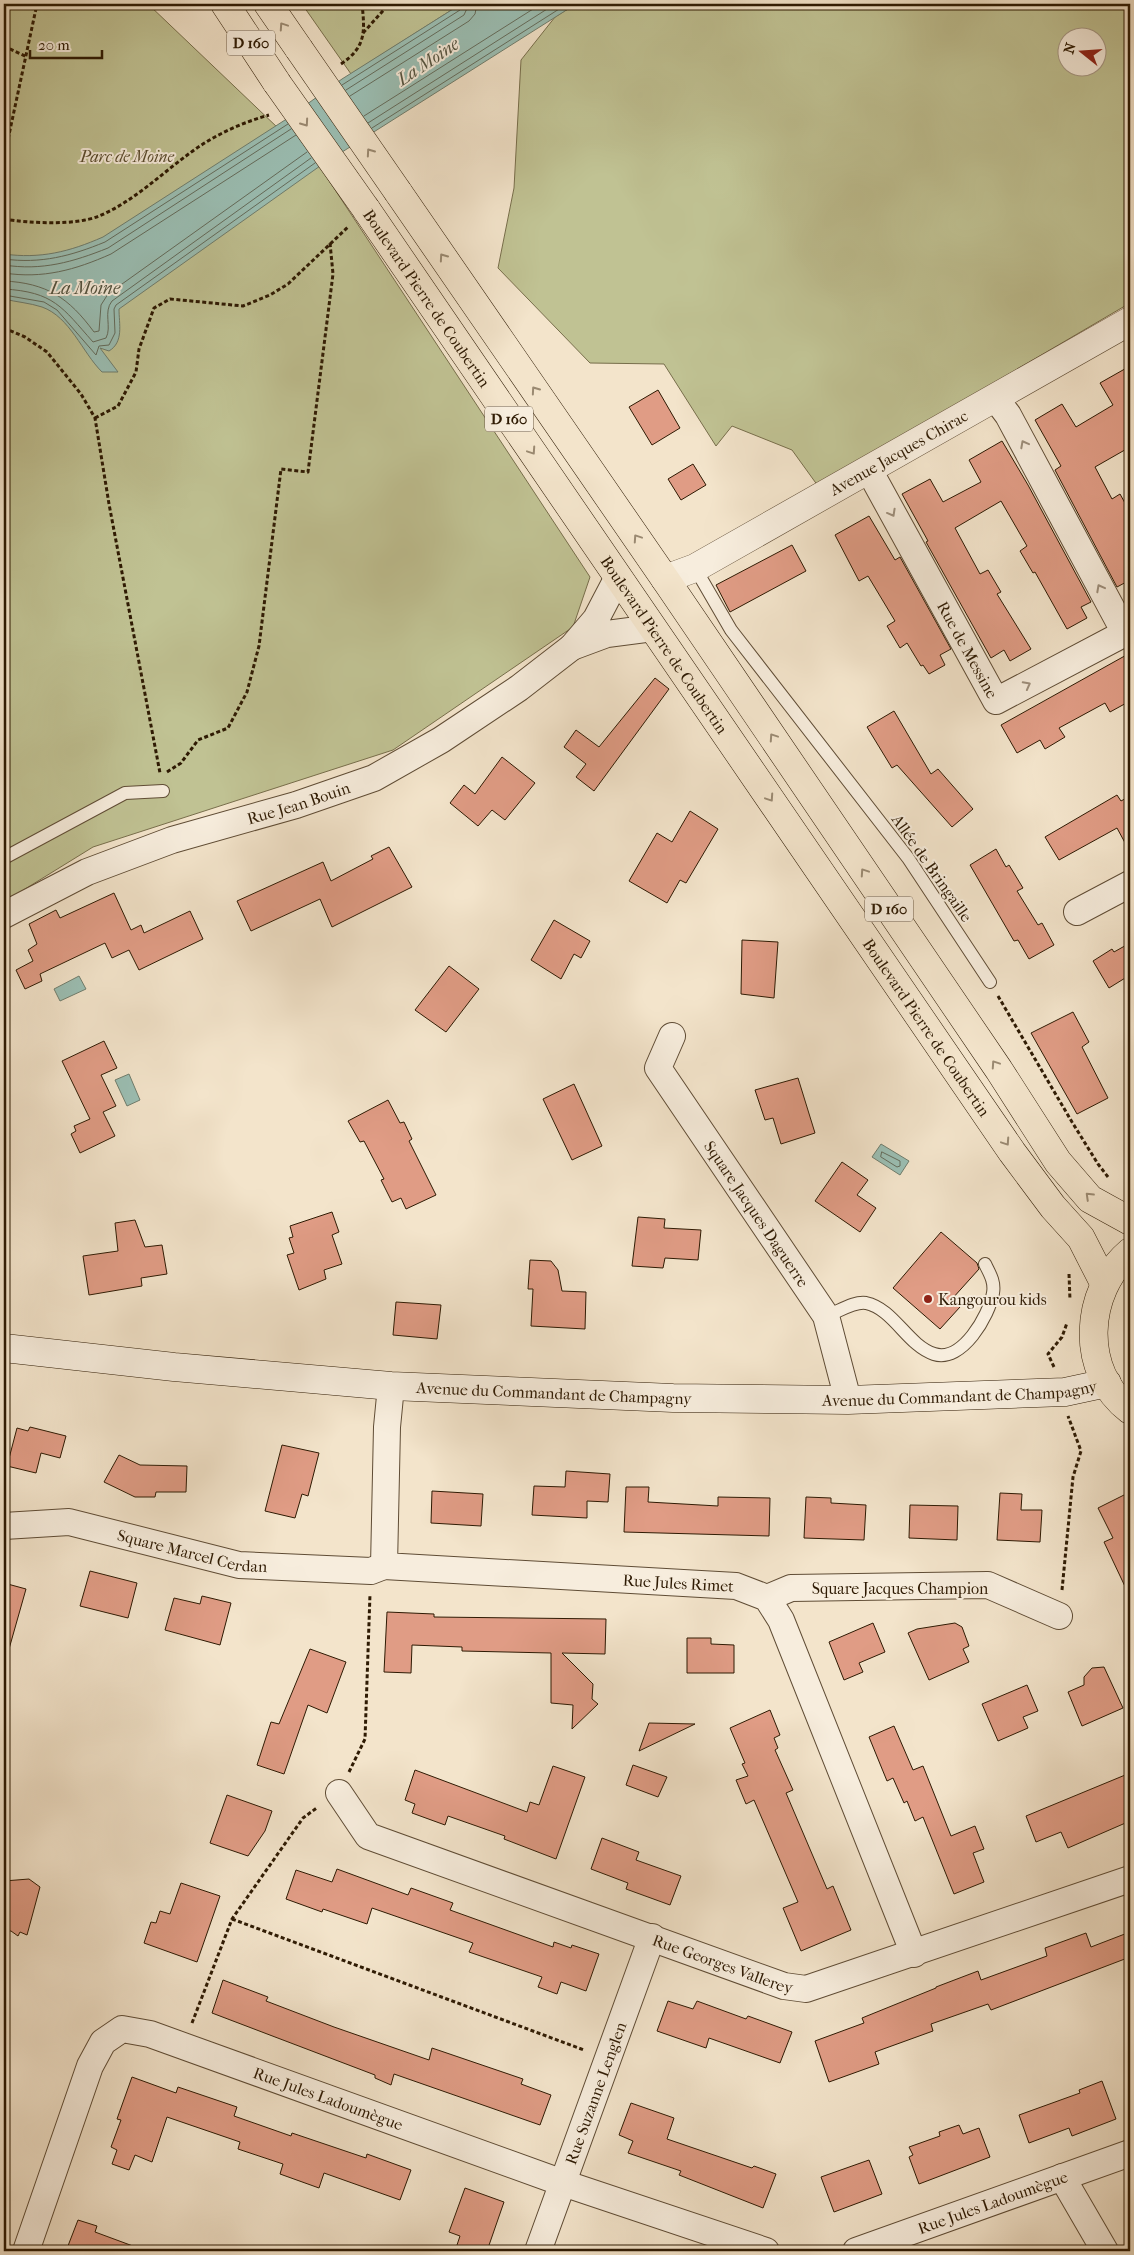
<svg xmlns="http://www.w3.org/2000/svg" width="1134" height="2255" font-family="'IM FELL French Canon',serif">
<style>
.green{fill:#c0c293;stroke:#776e4b;fill-rule:evenodd}
.water{fill:#9bbfb4;stroke:#6f7d6d}
.lines{fill:none;stroke-linecap:round;stroke-linejoin:round}
.shore{stroke:#646c5c;stroke-width:1}
.building{fill:#e09c85;stroke:#2e1a03}
.service-casing{stroke:#5f4c35;stroke-width:14}
.minor-casing{stroke:#5f4c35;stroke-width:28}
.tertiary-casing{stroke:#5f4c35;stroke-width:29}
.secondary-casing{stroke:#2e1a03;stroke-width:29}
.primary-casing{stroke:#2e1a03;stroke-width:29}
.path{stroke:#2e1a03;stroke-width:3;stroke-dasharray:4 2.5;stroke-linecap:butt}
.service{stroke:#f7eddd;stroke-width:12}
.minor{stroke:#f7eddd;stroke-width:26}
.tertiary{stroke:#f7eddd;stroke-width:28}
.secondary{stroke:#f7eddd;stroke-width:28}
.primary{stroke:#f3e4cb;stroke-width:28}
.primary-bridge-casing{stroke:#2e1a03;stroke-width:29;stroke-linecap:butt}
.primary-bridge{stroke:#f3e4cb;stroke-width:28}
.oneway{stroke:#9a8971}
.oneway2{stroke:#9d8e7b}
.poi-dot{fill:#8f2418;stroke:#f7eddd;stroke-width:2}
.labels{text-anchor:middle;dominant-baseline:central;stroke-width:4;stroke-linejoin:round;paint-order:stroke}
.shield{fill:#f7eddd;stroke:#6a5944;stroke-width:1}
.shield-label{font-size:15px;font-weight:bold;fill:#2e1a03}
.park-label{font-size:16px;font-style:italic;fill:#5a4c2e;stroke:#f7eddd}
.street-label{font-size:16px;fill:#2e1a03;stroke:#f7eddd}
.poi-label{font-size:16px;fill:#2e1a03;stroke:#f7eddd;text-anchor:start}
.water-label{font-size:18px;font-style:italic;fill:#545441;stroke:#f7eddd}
</style>
<rect width="100%" height="100%" fill="#f3e4cb"/>
<filter id="stains"><feTurbulence type="fractalNoise" baseFrequency=".004" numOctaves="4"/><feColorMatrix values="0 0 0 0 .2 0 0 0 0 .09 0 0 0 0 .02 0 0 0 .5 -.17"/></filter>
<radialGradient id="worn" r=".72"><stop offset=".6" stop-color="#630" stop-opacity="0"/><stop offset="1" stop-color="#630" stop-opacity=".3"/></radialGradient>
<g class="green">
<path d="M4,4H148L322,170L590,577L573,627L393,750L93,847L4,902Z"/>
<path d="M302,4H461L351,74Z"/>
<path d="M576,4H1130V303L818,486L792,450L732,426L716,446L664,364L590,363L498,268L514,188L521,60L555,17ZM1066,38H1096V68H1066Z"/>
</g>
<g class="water">
<path d="M461,4H576L320,166L119,309C119,324 124,342 109,351L100,348L118,372H102C82,352 70,317 42,307C30,303 16,302 4,299V254C40,259 69,252 103,237L285,120L342,79Z"/>
<path d="M79,976L86,989L60,1001L54,989Z"/>
<path d="M129,1074L140,1100L127,1106L115,1080Z"/>
<path d="M881,1144L909,1161L900,1175L872,1157Z"/>
</g>
<g class="lines">
<g class="shore">
<path d="M342,85L460,10L463,4"/>
<path d="M346,90L464,15L469,4"/>
<path d="M350,96L469,21L475,14L477,4"/>
<path d="M364,116L541,4"/>
<path d="M368,123L555,4"/>
<path d="M372,128L567,4"/>
<path d="M4,259C41,264 71,256 105,242L288,124"/>
<path d="M4,265C42,271 73,262 108,248L291,129"/>
<path d="M4,273C43,279 75,270 111,254L296,135"/>
<path d="M4,281C47,283 69,298 94,332L99,331L101,305L108,294L307,152"/>
<path d="M4,289C54,292 62,307 93,342L106,338C112,327 103,312 112,301L311,158"/>
<path d="M4,295L44,302L57,310L96,355L99,346L109,345L115,333L114,309L116,305L315,163"/>
<path d="M882,1152L900,1161V1166L897,1167L881,1157Z"/>
</g>
</g>
<g class="building">
<path d="M1130,366V447L1095,467L1112,499L1120,494L1130,512V580L1117,587L1055,470L1061,466L1035,420L1062,404L1076,427L1113,405L1100,383Z"/>
<path d="M658,390L680,428L652,445L629,407Z"/>
<path d="M1002,441L1028,485L1091,602L1081,607L1087,618L1067,629L1035,572L1033,573L1020,551L1027,546L1001,501L955,528L980,574L988,570L1001,592L997,594L1031,649L1010,661L1004,650L991,658L926,542L928,541L902,494L930,479L943,502L981,482L969,460Z"/>
<path d="M693,464L706,485L681,500L668,479Z"/>
<path d="M869,516L895,560L900,557L951,649L940,655L945,665L929,674L923,665L921,666L907,643L900,648L887,626L895,621L868,576L859,581L835,535Z"/>
<path d="M792,545L806,571L730,612L716,585Z"/>
<path d="M1130,653V701L1110,712L1105,703L1059,728L1065,737L1045,749L1040,740L1017,753L1001,725Z"/>
<path d="M655,678L669,689L594,791L576,777L586,764L564,747L576,730L599,747Z"/>
<path d="M894,711L931,774L938,769L973,809L952,827L897,765L892,768L867,727Z"/>
<path d="M502,757L535,783L505,820L492,810L478,826L450,803L464,785L475,794Z"/>
<path d="M1117,795L1121,801L1130,796V852L1117,828L1059,860L1045,837Z"/>
<path d="M690,811L718,829L686,883L680,880L667,903L629,881L657,833L672,842Z"/>
<path d="M389,847L412,887L332,927L320,899L251,931L237,901L323,862L331,881L373,859L371,856Z"/>
<path d="M996,849L1006,867L1009,865L1023,888L1017,891L1038,925L1042,923L1054,945L1029,959L1018,940L1014,941L970,865Z"/>
<path d="M114,893L131,930L141,925L144,933L190,911L203,939L139,970L129,950L112,958L105,943L40,974L42,981L25,989L16,970L33,961L28,950L37,944L29,924L56,910L60,918Z"/>
<path d="M554,920L590,941L581,958L574,954L561,979L531,960Z"/>
<path d="M742,940L778,942L774,998L741,994Z"/>
<path d="M1130,943V975L1109,988L1093,961L1112,949L1114,952Z"/>
<path d="M449,966L479,989L446,1032L415,1010Z"/>
<path d="M1073,1012L1089,1042L1082,1047L1108,1098L1077,1114L1031,1033Z"/>
<path d="M104,1041L117,1068L101,1075L116,1106L103,1112L115,1136L80,1153L71,1134L76,1131L74,1126L90,1119L62,1061Z"/>
<path d="M798,1078L815,1133L781,1144L773,1118L765,1120L755,1090Z"/>
<path d="M574,1084L602,1146L572,1160L543,1099Z"/>
<path d="M388,1100L400,1123L404,1122L412,1139L409,1141L436,1195L406,1209L401,1198L392,1202L381,1180L384,1179L364,1141L360,1142L348,1121Z"/>
<path d="M842,1162L868,1180L857,1195L876,1208L860,1232L815,1201Z"/>
<path d="M332,1212L339,1232L332,1235L342,1264L324,1270L326,1279L299,1290L287,1255L294,1253L289,1238L293,1237L290,1226Z"/>
<path d="M638,1217L665,1219L664,1228L701,1230L698,1260L665,1258L663,1268L632,1266Z"/>
<path d="M135,1220L145,1247L162,1245L167,1274L141,1278L142,1286L89,1295L83,1256L118,1251L115,1223Z"/>
<path d="M941,1232L977,1263L979,1269L952,1299L960,1307L940,1329L893,1288Z"/>
<path d="M530,1260L551,1261L558,1270L562,1291L586,1292L585,1329L531,1326L533,1289H528Z"/>
<path d="M396,1302L441,1305L437,1339L393,1335Z"/>
<path d="M30,1427L66,1436L60,1458L41,1453L36,1473L7,1466L17,1428L28,1431Z"/>
<path d="M282,1445L319,1453L308,1496L302,1494L295,1518L265,1511Z"/>
<path d="M119,1455L140,1465L187,1466L186,1492H156L155,1497H135L104,1482Z"/>
<path d="M566,1471L610,1474L608,1502L587,1501V1518L532,1515L534,1486L565,1487Z"/>
<path d="M626,1487H649L648,1502L718,1506V1497L770,1498L769,1536L624,1532Z"/>
<path d="M432,1491L483,1494L481,1526L431,1523Z"/>
<path d="M1130,1492V1597L1104,1542L1113,1538L1098,1508Z"/>
<path d="M1000,1493L1022,1494L1021,1510H1042L1040,1542L997,1540Z"/>
<path d="M806,1497L831,1498V1503L866,1505L864,1540L804,1538Z"/>
<path d="M910,1505L958,1506L957,1540L909,1538Z"/>
<path d="M90,1571L137,1583L128,1618L80,1606Z"/>
<path d="M4,1583L26,1589L9,1649L4,1648Z"/>
<path d="M202,1596L231,1603L220,1645L165,1630L174,1598L200,1604Z"/>
<path d="M387,1612L434,1614V1617L606,1619L605,1654L562,1653L593,1684L592,1699L598,1704L572,1729L573,1705L551,1703V1653L462,1651V1647L412,1645L411,1673L384,1672Z"/>
<path d="M873,1623L885,1652L859,1663L863,1672L844,1680L829,1642Z"/>
<path d="M955,1623L962,1627L969,1646L963,1649L969,1662L929,1680L908,1633L917,1629Z"/>
<path d="M687,1638H711V1644L734,1645V1673H687Z"/>
<path d="M310,1649L346,1662L327,1713L308,1705L284,1774L257,1765L271,1722L279,1724Z"/>
<path d="M1104,1667L1123,1708L1082,1726L1068,1692L1084,1685V1677L1092,1668Z"/>
<path d="M1027,1685L1038,1711L1023,1717L1028,1728L998,1741L982,1704Z"/>
<path d="M770,1710L780,1735L774,1738L778,1748L775,1750L793,1790L786,1793L827,1889L833,1886L851,1930L801,1951L783,1908L798,1902L754,1800L746,1804L736,1780L748,1776L742,1764L745,1763L730,1728Z"/>
<path d="M649,1723L695,1724L639,1751Z"/>
<path d="M894,1726L913,1770L923,1766L951,1836L975,1826L984,1849L973,1853L984,1882L954,1894L923,1817L915,1821L907,1801L904,1803L893,1778L887,1781L869,1737Z"/>
<path d="M633,1765L667,1777L658,1797L626,1785Z"/>
<path d="M553,1766L585,1777L556,1859L504,1839L505,1836L448,1816L445,1825L412,1813L415,1804L405,1800L415,1770L527,1812L530,1802L539,1805Z"/>
<path d="M1130,1773V1821L1068,1848L1061,1832L1036,1842L1026,1816Z"/>
<path d="M227,1795L272,1811L265,1831L248,1856L210,1843Z"/>
<path d="M602,1838L639,1852L636,1860L681,1876L670,1905L626,1889L628,1883L591,1869Z"/>
<path d="M337,1869L408,1895L411,1888L453,1903L450,1910L553,1947L554,1942L571,1948L572,1945L599,1954L586,1991L561,1982L557,1994L538,1987L542,1977L469,1952L473,1943L372,1908L367,1924L323,1909L322,1912L286,1899L296,1870L332,1882Z"/>
<path d="M29,1879L40,1887L27,1935L20,1932L18,1936L11,1931H4V1881Z"/>
<path d="M181,1883L220,1896L197,1962L144,1943L151,1922L156,1923L160,1911L170,1914Z"/>
<path d="M1130,1932V1957L991,2010L988,2004L931,2024L933,2031L875,2052L879,2064L829,2082L815,2041L864,2023L862,2018L936,1988V1987L978,1971L981,1980L1047,1956L1045,1948L1086,1933L1091,1947Z"/>
<path d="M223,1980L268,1997L266,2001L334,2027L429,2060L432,2048L523,2079L521,2084L551,2095L540,2125L394,2074L391,2085L375,2078V2075L212,2013Z"/>
<path d="M668,2001L693,2009L697,2001L746,2019L748,2016L792,2032L780,2063L709,2038L706,2048L657,2031Z"/>
<path d="M132,2077L176,2093L178,2087L237,2107L234,2116L291,2136L292,2133L366,2158L367,2154L411,2170L400,2200L324,2173L319,2188L280,2174L283,2164L238,2149L240,2142L167,2117L152,2162L135,2155L129,2170L112,2164L117,2150L111,2147L121,2120L117,2119Z"/>
<path d="M1102,2081L1116,2119L1072,2136L1069,2128L1029,2143L1019,2115L1080,2093L1079,2090Z"/>
<path d="M631,2103L674,2118L667,2139L752,2168L754,2166L776,2174L763,2208L679,2175L681,2171L628,2153L633,2141L619,2135Z"/>
<path d="M959,2125L963,2134L979,2128L990,2157L919,2184L909,2157L913,2155L909,2147L940,2136L939,2132Z"/>
<path d="M869,2160L882,2194L834,2212L821,2177Z"/>
<path d="M465,2188L504,2202L487,2251H455L460,2236L449,2232Z"/>
<path d="M78,2220L97,2226L95,2232L141,2249L140,2251H66Z"/>
</g>
<g class="lines">
<g class="service-casing">
<g id="service">
<path d="M695,568L731,630L908,858L990,982"/>
<path d="M4,858L125,793L163,791"/>
<path d="M826,1316C838,1312 854,1301 866,1303C894,1309 907,1345 934,1354C962,1363 989,1316 993,1293C995,1282 990,1274 985,1264"/>
</g>
</g>
<g class="minor-casing">
<g id="minor">
<path id="s1" d="M869,470L996,701L1125,633L1008,415L996,399"/>
<path d="M618,577L596,619L572,647L607,634L653,628"/>
<path d="M1077,912L1130,884"/>
<path id="s2" d="M4,915L87,872L172,840L296,805L374,778L441,740L519,688L572,647"/>
<path id="s3" d="M672,1036L658,1068L826,1316L848,1400"/>
<path id="s4" d="M391,1386L387,1427L384,1566L736,1586L767,1598L781,1620L914,1954"/>
<path id="s5" d="M4,1526L69,1522L239,1565L371,1571L384,1566"/>
<path d="M767,1598L791,1588L988,1585L1059,1616"/>
<path id="s6" d="M339,1793L368,1836L784,1986L806,1989L1130,1879"/>
<path d="M1062,2177L1105,2251"/>
<path id="s7" d="M26,2251L90,2066L103,2042L122,2029L150,2034L563,2183L766,2251"/>
<path id="s8" d="M538,2251L652,1937"/>
<path id="s9" d="M856,2251L1130,2153"/>
</g>
</g>
<g class="tertiary-casing">
<g id="tertiary">
<path id="s10" d="M665,579L695,568L1130,321"/>
</g>
</g>
<g class="secondary-casing">
<g id="secondary">
<path id="s11" d="M4,1348L174,1367L391,1386L673,1398L848,1400L1065,1392L1107,1383"/>
</g>
</g>
<g class="primary-casing">
<g id="primary">
<path d="M225,4L277,83"/>
<path d="M268,4L299,49"/>
<path d="M398,192L665,579L999,1070L1058,1162L1090,1199L1130,1221"/>
<path id="s12" d="M366,209L1012,1152L1053,1207L1081,1238L1104,1283"/>
<path d="M1130,1252C1084,1291 1079,1372 1130,1410"/>
</g>
</g>
<g class="path">
<path d="M363,33L389,4"/>
<path d="M4,46L27,57"/>
<path d="M341,64C366,47 365,32 362,4"/>
<path d="M4,158L37,4"/>
<path d="M4,219C29,223 75,226 99,216C133,202 161,174 190,153C214,135 241,123 269,115"/>
<path d="M4,328L25,337L47,352L81,394L95,418L109,504L160,773"/>
<path d="M95,418L118,406L136,372L139,349L154,308L170,299L243,306L270,295L288,284L348,227"/>
<path d="M167,772L181,763L198,740L228,728L247,692L259,646L281,469L308,472L333,274L330,243"/>
<path d="M998,996L1072,1122L1098,1164L1108,1177"/>
<path d="M1069,1274L1070,1300"/>
<path d="M1054,1367L1048,1354L1062,1337L1067,1323"/>
<path d="M1062,1590L1073,1477L1081,1451L1068,1416"/>
<path d="M349,1772L365,1739L370,1594"/>
<path d="M232,1919L584,2050"/>
<path d="M192,2023L232,1919L303,1818L318,1807"/>
</g>
<use href="#service" class="service"/>
<use href="#minor" class="minor"/>
<use href="#tertiary" class="tertiary"/>
<use href="#secondary" class="secondary"/>
<use href="#primary" class="primary"/>
<g class="primary-bridge-casing">
<g id="primary-bridge">
<path d="M299,49L398,192"/>
<path d="M277,83L366,209"/>
</g>
</g>
<use href="#primary-bridge" class="primary-bridge"/>
</g>
<defs><path id="oneway-chevron" d="M-2-3.5L2.5 0L-2 3.5" fill="none" stroke-width="1.6" stroke-linecap="round" stroke-linejoin="round" transform="scale(1.25)"/></defs>
<g class="oneway">
<use href="#oneway-chevron" transform="translate(283 26) rotate(-124)"/>
<use href="#oneway-chevron" transform="translate(305 123) rotate(55)"/>
<use href="#oneway-chevron" transform="translate(370 152) rotate(-125)"/>
<use href="#oneway-chevron" transform="translate(443 257) rotate(-125)"/>
<use href="#oneway-chevron" transform="translate(535 390) rotate(-125)"/>
<use href="#oneway-chevron" transform="translate(532 451) rotate(56)"/>
<use href="#oneway-chevron" transform="translate(637 538) rotate(-124)"/>
<use href="#oneway-chevron" transform="translate(773 737) rotate(-124)"/>
<use href="#oneway-chevron" transform="translate(770 798) rotate(56)"/>
<use href="#oneway-chevron" transform="translate(864 872) rotate(-124)"/>
<use href="#oneway-chevron" transform="translate(995 1064) rotate(-124)"/>
<use href="#oneway-chevron" transform="translate(1006 1142) rotate(56)"/>
<use href="#oneway-chevron" transform="translate(1089 1196) rotate(-136)"/>
</g>
<g class="oneway2">
<use href="#oneway-chevron" transform="translate(1024 444) rotate(-118)"/>
<use href="#oneway-chevron" transform="translate(892 513) rotate(61)"/>
<use href="#oneway-chevron" transform="translate(1100 588) rotate(-118)"/>
<use href="#oneway-chevron" transform="translate(1027 685) rotate(-28)"/>
</g>
<circle class="poi-dot" cx="928" cy="1299" r="5"/>
<g class="labels">
<g class="shield">
<rect x="227" y="30.5" width="48" height="25" rx="4"/>
<rect x="485" y="406.5" width="48" height="25" rx="4"/>
<rect x="865" y="896.5" width="48" height="25" rx="4"/>
</g>
<g class="shield-label">
<text x="251" y="43">D 160</text>
<text x="509" y="419">D 160</text>
<text x="889" y="909">D 160</text>
</g>
<g class="park-label">
<text x="127" y="156">Parc de Moine</text>
</g>
<g class="street-label">
<text stroke="none"><textPath href="#s12" startOffset="108">Boulevard Pierre de Coubertin</textPath></text>
<text stroke="none"><textPath href="#s10" startOffset="266">Avenue Jacques Chirac</textPath></text>
<text stroke="none"><textPath href="#s12" startOffset="528">Boulevard Pierre de Coubertin</textPath></text>
<text stroke="none"><textPath href="#s1" startOffset="205">Rue de Messine</textPath></text>
<text stroke="none"><textPath href="#s2" startOffset="316">Rue Jean Bouin</textPath></text>
<text transform="translate(932 868) rotate(55)">Allée de Bringaille</text>
<text stroke="none"><textPath href="#s12" startOffset="992">Boulevard Pierre de Coubertin</textPath></text>
<text stroke="none"><textPath href="#s3" startOffset="211">Square Jacques Daguerre</textPath></text>
<text stroke="none"><textPath href="#s11" startOffset="552">Avenue du Commandant de Champagny</textPath></text>
<text stroke="none"><textPath href="#s11" startOffset="958">Avenue du Commandant de Champagny</textPath></text>
<text stroke="none"><textPath href="#s5" startOffset="192">Square Marcel Cerdan</textPath></text>
<text stroke="none"><textPath href="#s4" startOffset="475">Rue Jules Rimet</textPath></text>
<text x="900" y="1588">Square Jacques Champion</text>
<text stroke="none"><textPath href="#s6" startOffset="429">Rue Georges Vallerey</textPath></text>
<text stroke="none"><textPath href="#s8" startOffset="168">Rue Suzanne Lenglen</textPath></text>
<text stroke="none"><textPath href="#s7" startOffset="464">Rue Jules Ladoumègue</textPath></text>
<text stroke="none"><textPath href="#s9" startOffset="145">Rue Jules Ladoumègue</textPath></text>
</g>
<g class="poi-label">
<text x="938" y="1299">Kangourou kids</text>
</g>
<g class="water-label">
<text transform="translate(428 62) rotate(-34)">La Moine</text>
<text x="85" y="288">La Moine</text>
</g>
</g>
<rect width="1134" height="2255" fill="none" stroke="#f3e4cb" stroke-width="20"/>
<rect x="5" y="5" width="1124" height="2245" fill="none" stroke="#2e1a03" stroke-width="2.5"/>
<rect x="10" y="10" width="1114" height="2235" fill="none" stroke="#2e1a03"/>
<g transform="translate(1082 52) rotate(287)"><circle r="24" fill="#f7eddd" stroke="#a79986"/>
<path d="M0-4L9 19L0 12L-9 19Z" fill="#8f2418"/>
<text y="-8" font-size="14" font-weight="bold" text-anchor="middle" fill="#2e1a03">N</text>
</g>
<path d="M30 50v8h72v-8" fill="none" stroke="#2e1a03" stroke-width="2.5"/>
<text x="38" y="50" font-size="15" fill="#2e1a03" stroke="#f7eddd" stroke-width="4" paint-order="stroke">20 m</text>
<rect width="100%" height="100%" filter="url(#stains)"/>
<rect width="100%" height="100%" fill="url(#worn)"/>
</svg>
